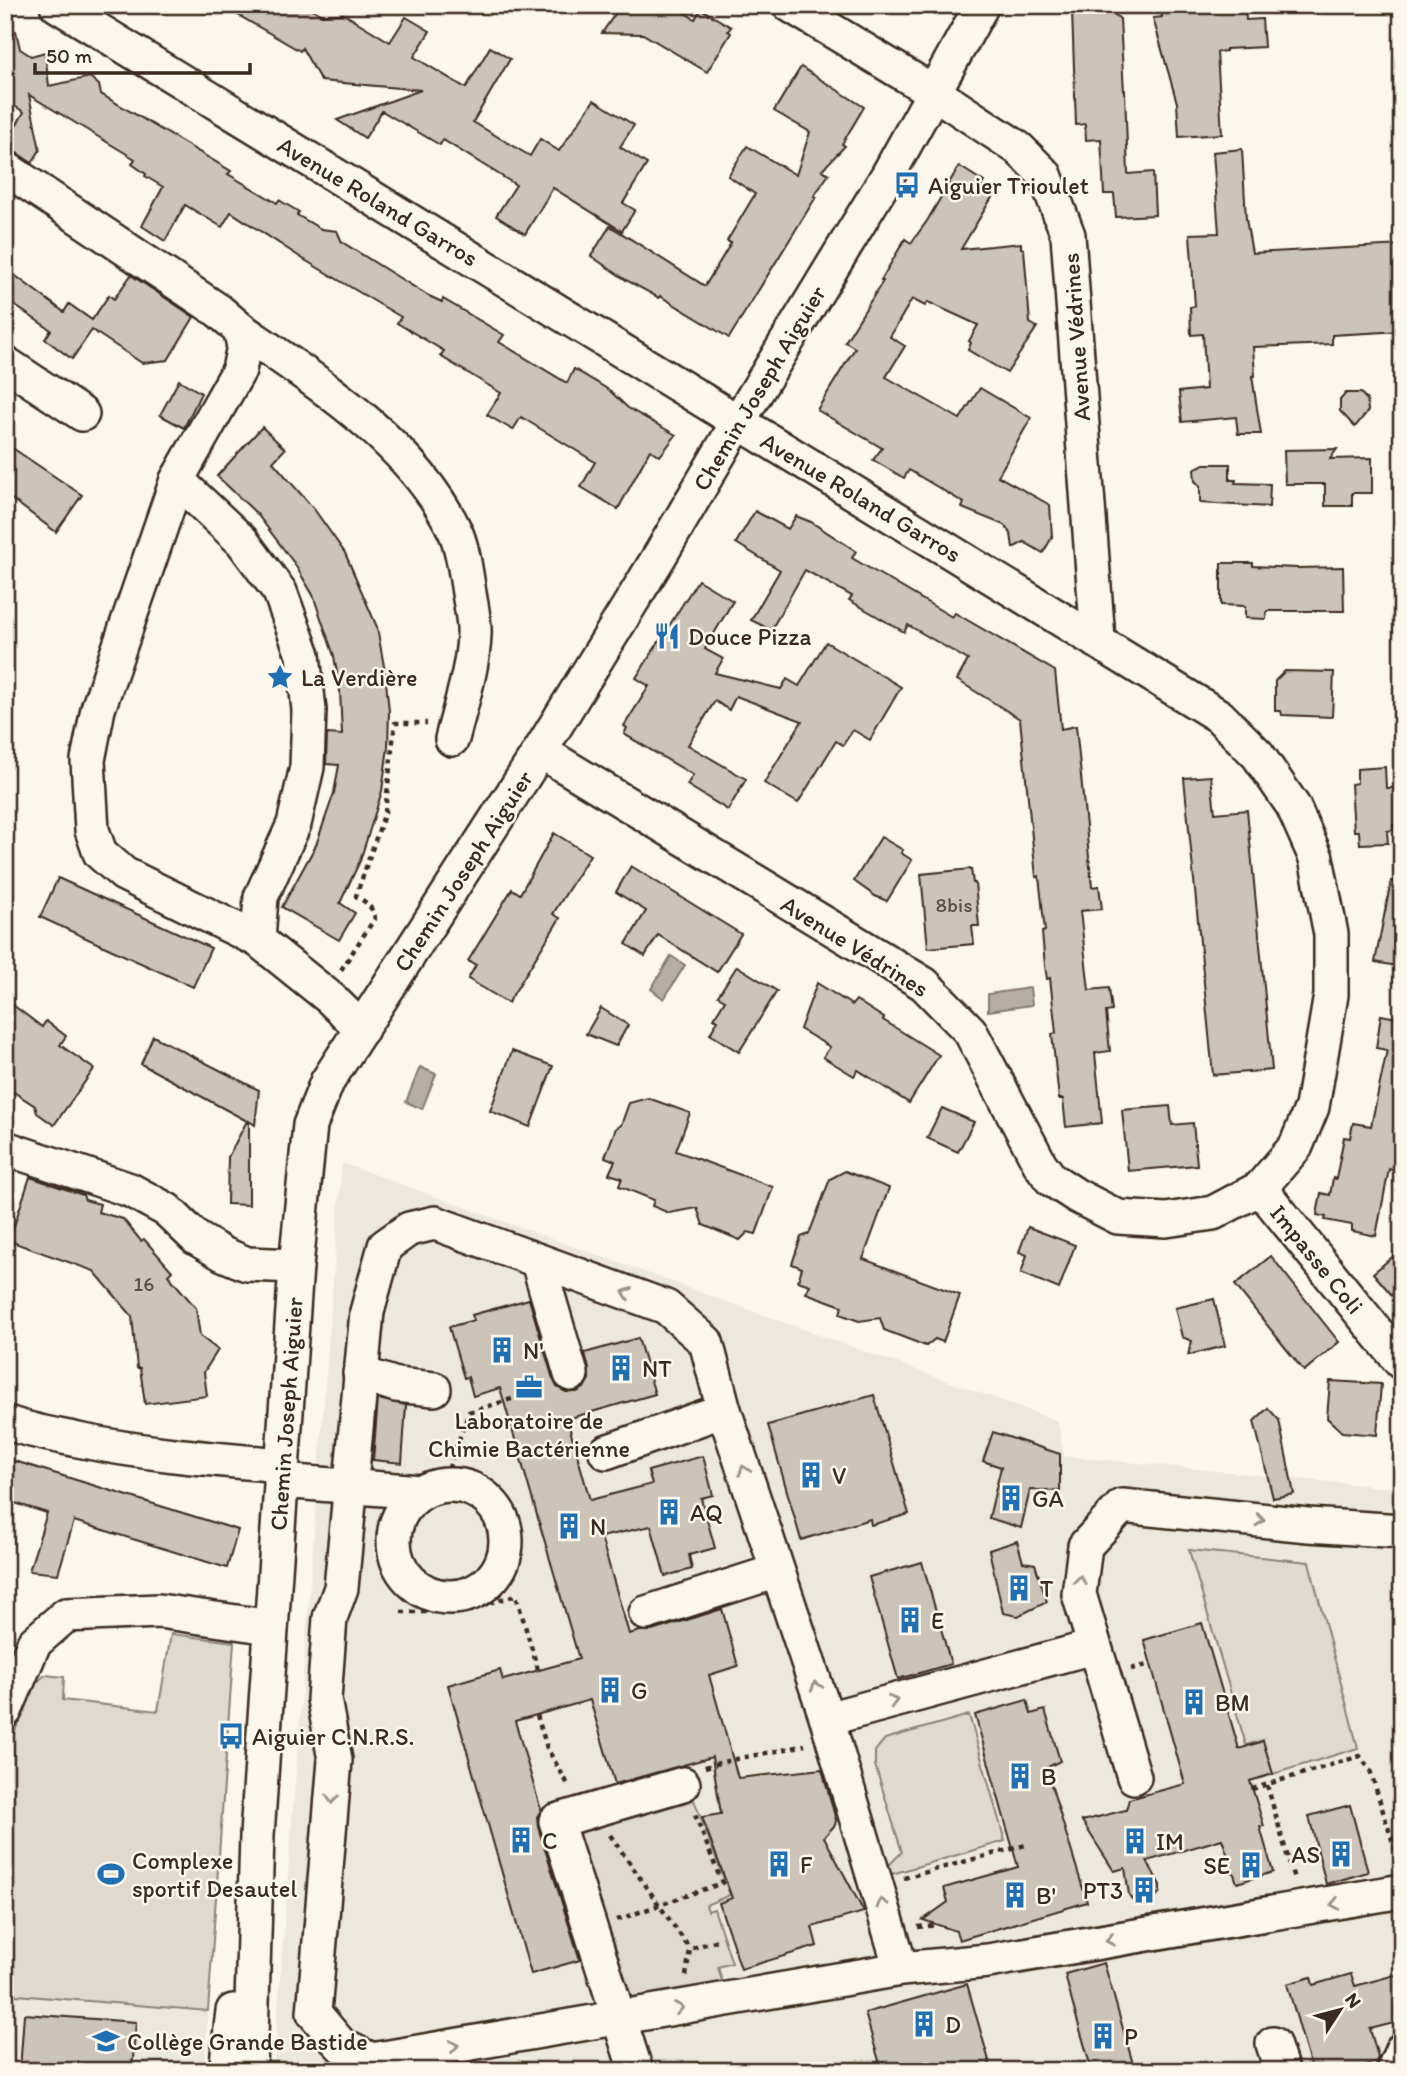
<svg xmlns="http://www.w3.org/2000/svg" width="1407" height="2076" font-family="Itim,sans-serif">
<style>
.built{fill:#ede8dd}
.green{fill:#dfd9ce;stroke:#8d8276;stroke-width:2}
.water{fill:#b6aea2;stroke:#85796d;stroke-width:2}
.building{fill:#ccc4b9;stroke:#3b2a1e;stroke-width:2}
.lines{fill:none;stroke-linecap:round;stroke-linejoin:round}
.minor-casing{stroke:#3b2a1e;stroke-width:38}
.path{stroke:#3b2a1e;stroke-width:4.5;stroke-dasharray:5 5;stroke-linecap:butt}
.minor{stroke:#fbf7ec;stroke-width:33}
.oneway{stroke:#9b9085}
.labels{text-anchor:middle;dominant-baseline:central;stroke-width:5;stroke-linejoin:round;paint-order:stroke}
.number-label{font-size:21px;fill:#5f5045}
.poi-label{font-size:24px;fill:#3b2a1e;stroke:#fbf7ec;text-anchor:start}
.street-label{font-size:24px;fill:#3b2a1e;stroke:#fbf7ec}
</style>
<rect width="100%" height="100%" fill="#fbf7ec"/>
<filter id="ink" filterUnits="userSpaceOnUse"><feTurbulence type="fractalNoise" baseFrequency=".0143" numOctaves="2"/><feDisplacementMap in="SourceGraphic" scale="14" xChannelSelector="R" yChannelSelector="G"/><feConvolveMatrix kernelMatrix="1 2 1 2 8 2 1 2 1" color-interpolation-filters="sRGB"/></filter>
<g filter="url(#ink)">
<g class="built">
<path d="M342,1163L1058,1421L1064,1456L1402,1489V2071H273Z"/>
<path d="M5,1994L208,2011L204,2071H5Z"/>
</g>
<g class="green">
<path d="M1189,1550L1309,1562L1358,1748L1273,1774L1263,1740L1246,1745Z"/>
<path d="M171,1634L234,1642L208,2011L5,1994V1753L36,1683L45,1675L64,1677L63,1700L158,1711Z"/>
<path d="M969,1715L1005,1841L885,1876L883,1871L902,1852L875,1765V1751L885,1739Z"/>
<path d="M694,1800L730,1895L706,1905L708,1911L714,1909L732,1963L718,1967L723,1985L631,1999L626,1996L575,1834Z"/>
</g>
<g class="water">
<path d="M671,956L685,965L664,999L651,989Z"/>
<path d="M1030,988L1032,1005L988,1011V994Z"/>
<path d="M420,1067L436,1074L422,1109L406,1102Z"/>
</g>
<g class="building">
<path d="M221,5H306L322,15L344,14L390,42L406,17L430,31L414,57L466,88L490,47L510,59L473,122L530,156L540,139L559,151L594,100L634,125L620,147L647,164L623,203L635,210L622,231L553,188L525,234L496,216L516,185L443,140L440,145L382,111L365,138L337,120L421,90L321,81L302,48L300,51Z"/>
<path d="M621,5H672L695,19L701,9L731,27L728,31L731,33L707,72L643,34L602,33Z"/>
<path d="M1199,5H1245L1246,20L1262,19L1264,47L1226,49V51L1217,52L1222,134L1179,137L1177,103L1153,18L1162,17L1161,8Z"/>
<path d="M1085,7H1106L1120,19L1124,92L1125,91L1128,174L1153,172L1155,215L1116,217L1114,194H1104L1101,139L1086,140L1085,124L1076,125L1072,11H1081Z"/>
<path d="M16,31L20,49L31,56L45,52L49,86L90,77L99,85L101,94L231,171L228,174L277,203L279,200L299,212L297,215L321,229L337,231L342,242L385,269L429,296L442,302L443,299L504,335L499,342L567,383L574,369L609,390L628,408L676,435L660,456L650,450L618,509L581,487L595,462L521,417L513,430L487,415L501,393L440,356L444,351L397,323L401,317L303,259L231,212L222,227L185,205L165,241L142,226L163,187L145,176L146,174L132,164L135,159L29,95L40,150L32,163L5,145L24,112L5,100V32Z"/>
<path d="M801,67L864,107L842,144L845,146L822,170L829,174L814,196L816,197L729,338L660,296L659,298L626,280L591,256L610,226L705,286L731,243L727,241L755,194L728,176L747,146L796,175L810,132L774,111Z"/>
<path d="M1242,149L1246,219L1252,253L1402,245V331L1332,335V344L1253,347L1255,376H1252L1261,434H1238L1236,417L1182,422L1179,392L1206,389L1203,334L1191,335L1190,307L1195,306L1190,234L1219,233L1213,152Z"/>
<path d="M959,166L984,182L981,186L994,194L961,249L1021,243V248L1024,249L1030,323L1037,327L1007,373L968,350L971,343L969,341L978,325L928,302L925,306L912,299L890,337L905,346L886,377L960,419L980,388L1031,418L998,476L1050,505L1052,537L1043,553L1024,542L1013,548L1011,534L1004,525L962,508L964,503L909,470L904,478L873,460L882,448L817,410L855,348L845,342L883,281L881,280L905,239L911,243L927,221Z"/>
<path d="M5,268L64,312L69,304L92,320L109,295L114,299L131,275L194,317L168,360L142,363L92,330L72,359L45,339L51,330L5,299Z"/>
<path d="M179,380L201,393L184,428L160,415Z"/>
<path d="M1346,393H1361L1367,400L1368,411L1355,427L1340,411V400Z"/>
<path d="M262,427L285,449L273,462L314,509L345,553L377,627L385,672L389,711L388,747L382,791L360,861L340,903L355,913L339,940L282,907L316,845L334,793L339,765L326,764L327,734L342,735L340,691L334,656L313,595L294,563L257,514L217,476Z"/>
<path d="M5,443L82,495L56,532L5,494Z"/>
<path d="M1337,449L1330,459L1372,458V493H1352V506H1325V484H1285L1284,450Z"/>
<path d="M1204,464H1230V480H1236L1235,483L1270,484L1269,507L1200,503V486L1195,481L1194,469Z"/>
<path d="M755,511L788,529L796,516L811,522L856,551L852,558L952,617L955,613L1055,671L1061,729L1076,726L1092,887L1099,886L1102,909L1080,911L1089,990L1109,988L1112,1011L1106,1012L1110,1051L1095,1053L1102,1123L1066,1127L1063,1099H1059L1052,1034L1056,1033L1050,978L1047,979L1045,966L1042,932L1045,931L1042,904L1039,876L1036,877L1020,719L957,680L968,660L908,625L904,632L849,600L852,596L805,570L771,630L751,620L780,570L736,543Z"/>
<path d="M1221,563H1253V566L1298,568L1343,567L1344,611H1267L1266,619L1245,618V606L1221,605Z"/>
<path d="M698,580L733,601L705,649L723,659L715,673L781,689L787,679L799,686L826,642L901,687L870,740L853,730L843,745L836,741L798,803L764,783L802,721L736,696L729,710L715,701L688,745L746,779L728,810L687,785L693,775L624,734L627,728L624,726L649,686L636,678Z"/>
<path d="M1285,671L1334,672L1332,717L1282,715L1281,711H1275V681Z"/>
<path d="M1385,767L1386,788H1402V824L1393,825V830L1387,831L1388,843L1360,844L1359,831H1354L1351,784L1357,783V769Z"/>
<path d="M1211,776L1215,813L1247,810L1272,1070L1213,1075L1184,778Z"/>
<path d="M554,833L590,855L553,914L560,918L508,1003L468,979L476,965L468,961L512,889L520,894Z"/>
<path d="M881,837L903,850L901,853L912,860L887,901L875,896L854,881Z"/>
<path d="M631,866L741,934L717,972L658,935L645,956L626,944L646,911L616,892Z"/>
<path d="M971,869L973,883H975L979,926H972L974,944L928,948L921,874Z"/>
<path d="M58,878L211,948L193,987L40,917Z"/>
<path d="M1391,881L1402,882V967L1375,962Z"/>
<path d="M737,966L777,991L739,1052L710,1034L718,1020L714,1018L725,1000L718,996Z"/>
<path d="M817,983L852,1005L856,1000L884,1018L883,1020L939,1055L909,1103L858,1070L854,1076L823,1057L830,1047L800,1029Z"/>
<path d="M5,999L42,1027L46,1021L66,1036L60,1045L94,1069L54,1125L37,1113L35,1106L15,1093L5,1091Z"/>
<path d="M601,1008L628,1025L616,1046L586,1034Z"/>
<path d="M1381,1015L1402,1019V1146L1395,1171L1389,1169L1376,1236L1352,1231V1225L1325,1220L1326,1217L1317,1215L1321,1193L1330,1195L1333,1178L1336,1179L1344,1137L1350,1138L1353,1123L1371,1126L1387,1050L1376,1048Z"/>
<path d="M153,1036L259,1090L255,1125L249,1121V1205L227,1204L228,1157L247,1121L141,1064Z"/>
<path d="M512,1051L553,1066L530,1127L490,1111Z"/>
<path d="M648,1098L690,1113L676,1151L773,1187L756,1234L748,1232L740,1240L703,1225L697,1208L669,1213L652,1206L654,1200L619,1186L622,1178L609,1174L615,1161L605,1157L616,1128L621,1125L629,1103Z"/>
<path d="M1170,1106L1172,1125L1193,1123L1197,1165L1128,1171L1122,1110Z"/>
<path d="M942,1108L974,1122L958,1152L927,1138Z"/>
<path d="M845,1171L889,1188L863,1259L960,1295L943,1342L935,1339L926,1346L884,1330L880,1318L859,1321L840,1314L842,1306L806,1293L810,1285L798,1281L802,1268L792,1264L801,1237L809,1234L830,1179Z"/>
<path d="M30,1177L83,1195L85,1200L100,1204L98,1212L123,1219L141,1241L144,1239L172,1271L168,1275L196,1308L200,1336L218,1350L204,1372L207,1396L145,1404L140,1368H137L132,1316L94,1271L9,1241Z"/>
<path d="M1028,1227L1075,1245L1059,1289L1021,1273L1027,1255L1019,1252Z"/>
<path d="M1402,1249V1307L1373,1273Z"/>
<path d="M1271,1256L1339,1342L1304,1371L1235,1285Z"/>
<path d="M529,1299L553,1379L557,1387L566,1392H577L584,1388L589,1379V1369L585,1353L638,1338L655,1394L567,1419L590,1500L652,1484L648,1471L703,1456L713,1495L701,1498L715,1548L689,1555L692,1569L665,1576L651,1526L601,1537L629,1634L640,1631H652L722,1609L738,1666L709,1675L738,1778L822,1769L836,1820L835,1825L824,1837L864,1912L812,1927L817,1946L741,1969L719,1903L732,1898L702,1817L721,1814L712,1757L615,1784L590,1700L515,1721L541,1810L537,1817L538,1827L580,1960L531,1974L448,1685L500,1670L503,1680L579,1659L500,1388L473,1396L468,1377L464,1378L449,1327L474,1320L472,1315Z"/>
<path d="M1214,1299L1225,1346L1188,1355L1192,1341L1182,1337L1175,1308Z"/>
<path d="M1330,1381L1381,1384L1377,1435L1342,1432L1327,1418Z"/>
<path d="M874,1395L909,1514L871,1525L870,1519L801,1540L768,1425Z"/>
<path d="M378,1399L406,1405L402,1463L373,1460Z"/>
<path d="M1268,1408L1279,1420L1294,1494L1273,1498L1254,1421Z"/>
<path d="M993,1432L1060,1454V1491L1030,1490L1021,1528L989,1518L1001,1467L983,1461Z"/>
<path d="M5,1458L238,1530L227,1568L74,1521L58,1574L29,1571L47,1513L5,1500Z"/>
<path d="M1017,1541L1023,1562L1035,1564L1047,1602L1018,1616L1003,1613L989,1550Z"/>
<path d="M922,1562L951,1664L898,1679L869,1577Z"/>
<path d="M1202,1623L1239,1749L1263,1741L1273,1774L1250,1781L1264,1826L1260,1827L1273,1872L1237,1883L1222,1839L1147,1861L1160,1885V1892L1151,1903L1140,1905L1133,1901L1129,1895L1125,1868L1114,1871L1082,1821L1126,1810L1129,1799L1185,1784L1144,1640Z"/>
<path d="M1027,1700L1031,1714L1045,1710L1060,1761L1046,1768L1087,1902L959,1940L956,1931L923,1920L948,1902L944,1888L1018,1867L975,1715Z"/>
<path d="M1350,1805L1368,1872L1326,1884L1309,1816Z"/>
<path d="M1104,1963L1112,1990L1135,2071H1092L1072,2002L1065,1974Z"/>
<path d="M1402,1973V2021L1370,2029L1378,2057L1376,2062L1366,2065L1367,2071H1312L1287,1984L1311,1977L1313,1985L1351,1974L1355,1986Z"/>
<path d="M967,1984L992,2071H882L865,2013Z"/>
<path d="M24,2014L136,2022L132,2071H20Z"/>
</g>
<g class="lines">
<g class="minor-casing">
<g id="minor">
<path d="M57,5L1219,716L1258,755L1293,806L1316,858L1331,934V995L1312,1107L1296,1146L1260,1188L1213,1213L1166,1220L1118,1217L1077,1196L1051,1179L1040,1164L970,1031L924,984L540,751"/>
<path d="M790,5L935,93L1018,148L1045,175L1068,235L1098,640"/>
<path d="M5,168L219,311L240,329L244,346L239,370L177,480L98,709L88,760L92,830L100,853L124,874L258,940"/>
<path d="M240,329C317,382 413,443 455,531C463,548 466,574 469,593C471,606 475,622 474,635C473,668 460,707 452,739"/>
<path d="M5,363L82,414"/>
<path d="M177,480L242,541L280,592L303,655L309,710L307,767L294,824L261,897L258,940L330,998L362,1029"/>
<path d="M5,1148L130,1190L167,1210L196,1238L223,1254L247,1264L296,1266"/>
<path d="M1260,1188L1401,1362"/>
<path d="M538,1262L571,1374"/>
<path d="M360,1373L396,1385L434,1389"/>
<path d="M5,1422C29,1431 54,1435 78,1440C146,1454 213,1459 282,1465"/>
<path d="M606,1452L724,1410"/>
<path d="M281,1481L421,1492"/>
<circle cx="450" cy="1541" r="56"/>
<path d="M646,1613L777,1571"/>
<path d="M5,1711L34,1643L66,1615L159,1611L271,1627"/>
<path d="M827,1719L1093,1647"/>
<path d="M1134,1777L1079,1594L1085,1546L1122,1506L1308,1525L1402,1531"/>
<path d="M901,1969L827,1719L724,1410L706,1342L666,1307L435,1223L409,1229L385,1246L367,1312L341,1588L330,1618L324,1699L335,1760L314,2013L341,2045L372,2060L901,1969L988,1961L1402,1891"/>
<path d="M1273,2044L1282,2071"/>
<path d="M226,2071L233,2011"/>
<path d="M250,2071L257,1835L296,1266L310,1125L327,1082L540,751L659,557L738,422L888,175L982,5"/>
<path d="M636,2071L556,1821L683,1784"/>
<path d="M1393,2071L1402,2050"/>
</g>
</g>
<g class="path">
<path d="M341,970L375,918C372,906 366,902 356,896L385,812L395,723H427"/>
<path d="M445,1478L469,1412L515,1398"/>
<path d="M401,1612H458L516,1595L538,1670"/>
<path d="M1131,1669L1151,1664"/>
<path d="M537,1715L547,1748L569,1786"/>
<path d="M1397,1715L1402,1713"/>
<path d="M705,1767C738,1757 771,1753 805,1745"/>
<path d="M1267,1785L1294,1879"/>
<path d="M1252,1789L1360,1756L1370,1770L1399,1862"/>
<path d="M610,1835L690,1949"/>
<path d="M904,1878L1026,1845"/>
<path d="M617,1920L722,1883L694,1812"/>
<path d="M918,1927L937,1925"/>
<path d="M686,1976L690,1949L721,1939"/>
</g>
<use href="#minor" class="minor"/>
</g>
<defs><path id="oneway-chevron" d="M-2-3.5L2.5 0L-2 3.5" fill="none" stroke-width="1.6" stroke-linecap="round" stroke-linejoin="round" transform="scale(1.75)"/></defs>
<g class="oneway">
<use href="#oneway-chevron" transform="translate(627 1293) rotate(-161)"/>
<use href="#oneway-chevron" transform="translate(744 1470) rotate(-108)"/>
<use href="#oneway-chevron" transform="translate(1260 1520) rotate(6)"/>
<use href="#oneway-chevron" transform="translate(1080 1580) rotate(-83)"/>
<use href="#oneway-chevron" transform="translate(816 1686) rotate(-109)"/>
<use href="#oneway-chevron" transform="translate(893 1701) rotate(-15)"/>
<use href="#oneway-chevron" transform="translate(332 1799) rotate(95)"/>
<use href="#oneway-chevron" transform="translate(882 1903) rotate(-106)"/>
<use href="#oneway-chevron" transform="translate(1335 1904) rotate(169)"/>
<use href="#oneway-chevron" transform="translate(1110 1940) rotate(171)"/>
<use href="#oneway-chevron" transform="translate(679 2008) rotate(-10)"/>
<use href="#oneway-chevron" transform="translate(454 2046) rotate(-10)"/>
</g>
</g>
<defs>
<g id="bus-bare" transform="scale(2.1)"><path d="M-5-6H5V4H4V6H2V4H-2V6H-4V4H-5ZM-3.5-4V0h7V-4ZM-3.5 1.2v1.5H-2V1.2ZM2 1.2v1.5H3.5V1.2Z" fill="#1f6fb2" stroke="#fbf7ec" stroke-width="2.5" paint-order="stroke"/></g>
<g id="restaurant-bare" transform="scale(2.1)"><path d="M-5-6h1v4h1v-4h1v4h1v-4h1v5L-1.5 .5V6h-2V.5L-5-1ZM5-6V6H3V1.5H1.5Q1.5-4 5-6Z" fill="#1f6fb2" stroke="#fbf7ec" stroke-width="2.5" paint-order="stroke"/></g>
<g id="sight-bare" transform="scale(2.1)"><path d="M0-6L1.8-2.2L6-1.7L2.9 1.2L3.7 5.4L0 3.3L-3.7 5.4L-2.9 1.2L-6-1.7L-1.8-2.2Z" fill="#1f6fb2" stroke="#fbf7ec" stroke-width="2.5" paint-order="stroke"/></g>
<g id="building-bare" transform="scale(2.1)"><path d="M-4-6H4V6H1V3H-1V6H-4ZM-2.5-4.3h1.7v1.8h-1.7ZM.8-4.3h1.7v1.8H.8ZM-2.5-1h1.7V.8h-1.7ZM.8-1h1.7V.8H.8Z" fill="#1f6fb2" stroke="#fbf7ec" stroke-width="2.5" paint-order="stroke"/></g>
<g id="office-bare" transform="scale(2.1)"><path d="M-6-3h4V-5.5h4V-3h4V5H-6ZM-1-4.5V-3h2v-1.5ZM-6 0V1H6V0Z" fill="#1f6fb2" stroke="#fbf7ec" stroke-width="2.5" paint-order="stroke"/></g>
<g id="stadium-bare" transform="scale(2.1)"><path d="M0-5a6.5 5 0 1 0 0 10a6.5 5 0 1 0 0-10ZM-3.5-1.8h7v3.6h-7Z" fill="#1f6fb2" stroke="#fbf7ec" stroke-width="2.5" paint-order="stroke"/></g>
<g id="school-bare" transform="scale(2.1)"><path d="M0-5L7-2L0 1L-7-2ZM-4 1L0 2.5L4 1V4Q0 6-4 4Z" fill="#1f6fb2" stroke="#fbf7ec" stroke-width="2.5" paint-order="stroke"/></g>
</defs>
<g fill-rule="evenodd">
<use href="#bus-bare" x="907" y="185"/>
<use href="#restaurant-bare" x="667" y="636"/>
<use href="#sight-bare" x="280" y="677"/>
<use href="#building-bare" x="502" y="1350"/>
<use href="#building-bare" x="621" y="1368"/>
<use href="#office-bare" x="529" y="1387"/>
<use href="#building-bare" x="811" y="1475"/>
<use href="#building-bare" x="1011" y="1498"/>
<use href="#building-bare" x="669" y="1512"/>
<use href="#building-bare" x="569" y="1526"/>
<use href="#building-bare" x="1019" y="1588"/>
<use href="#building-bare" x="910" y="1620"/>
<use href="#building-bare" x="610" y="1690"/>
<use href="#building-bare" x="1194" y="1702"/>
<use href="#bus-bare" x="231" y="1736"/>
<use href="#building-bare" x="1020" y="1776"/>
<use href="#building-bare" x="521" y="1840"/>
<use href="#building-bare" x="1135" y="1841"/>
<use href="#building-bare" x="1341" y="1854"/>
<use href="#building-bare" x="779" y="1864"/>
<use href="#building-bare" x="1251" y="1865"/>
<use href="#stadium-bare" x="111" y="1874"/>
<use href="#building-bare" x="1144" y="1890"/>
<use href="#building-bare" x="1015" y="1895"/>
<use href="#building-bare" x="924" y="2024"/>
<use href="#building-bare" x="1103" y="2036"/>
<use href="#school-bare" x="106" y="2041"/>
</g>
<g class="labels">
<g class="number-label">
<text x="954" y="904">8bis</text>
<text x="144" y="1283">16</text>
</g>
<g class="poi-label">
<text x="928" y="185">Aiguier Trioulet</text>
<text x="688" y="636">Douce Pizza</text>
<text x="301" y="677">La Verdière</text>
<text x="523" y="1350">N'</text>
<text x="642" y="1368">NT</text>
<text x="529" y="1420" text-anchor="middle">Laboratoire de<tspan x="529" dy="28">Chimie Bactérienne</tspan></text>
<text x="832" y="1475">V</text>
<text x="1032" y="1498">GA</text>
<text x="690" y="1512">AQ</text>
<text x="590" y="1526">N</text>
<text x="1040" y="1588">T</text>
<text x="931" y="1620">E</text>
<text x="631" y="1690">G</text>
<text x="1215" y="1702">BM</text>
<text x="252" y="1736">Aiguier C.N.R.S.</text>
<text x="1041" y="1776">B</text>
<text x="542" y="1840">C</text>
<text x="1156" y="1841">IM</text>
<text x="1320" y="1854" text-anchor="end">AS</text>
<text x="132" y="1860">Complexe<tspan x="132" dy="28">sportif Desautel</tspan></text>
<text x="800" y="1864">F</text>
<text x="1230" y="1865" text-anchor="end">SE</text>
<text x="1123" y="1890" text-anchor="end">PT3</text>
<text x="1036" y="1895">B'</text>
<text x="945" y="2024">D</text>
<text x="1124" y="2036">P</text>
<text x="127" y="2041">Collège Grande Bastide</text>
</g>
<g class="street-label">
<text transform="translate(378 201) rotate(31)">Avenue Roland Garros</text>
<text transform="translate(1076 337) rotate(-94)">Avenue Védrines</text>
<text transform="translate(759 388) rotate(-59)">Chemin Joseph Aiguier</text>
<text transform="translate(861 497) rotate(31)">Avenue Roland Garros</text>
<text transform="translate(463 871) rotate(-57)">Chemin Joseph Aiguier</text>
<text transform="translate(855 946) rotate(32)">Avenue Védrines</text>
<text transform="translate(1317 1259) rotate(51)">Impasse Coli</text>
<text transform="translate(286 1414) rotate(-86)">Chemin Joseph Aiguier</text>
</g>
</g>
<rect width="1407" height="2076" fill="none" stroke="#fbf7ec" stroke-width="28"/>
<rect x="14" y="14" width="1379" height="2048" fill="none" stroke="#3b2a1e" stroke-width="2.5" filter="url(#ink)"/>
<g transform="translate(1340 2010) rotate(54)" stroke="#fbf7ec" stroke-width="5" paint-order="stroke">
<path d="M0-5L12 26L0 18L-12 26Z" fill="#3b2a1e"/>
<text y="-10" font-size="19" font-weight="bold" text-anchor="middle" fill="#3b2a1e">N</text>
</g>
<path d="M35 63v10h215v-10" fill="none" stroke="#3b2a1e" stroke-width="3.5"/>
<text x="46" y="63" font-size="21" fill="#3b2a1e" stroke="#fbf7ec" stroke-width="5" paint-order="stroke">50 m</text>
</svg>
